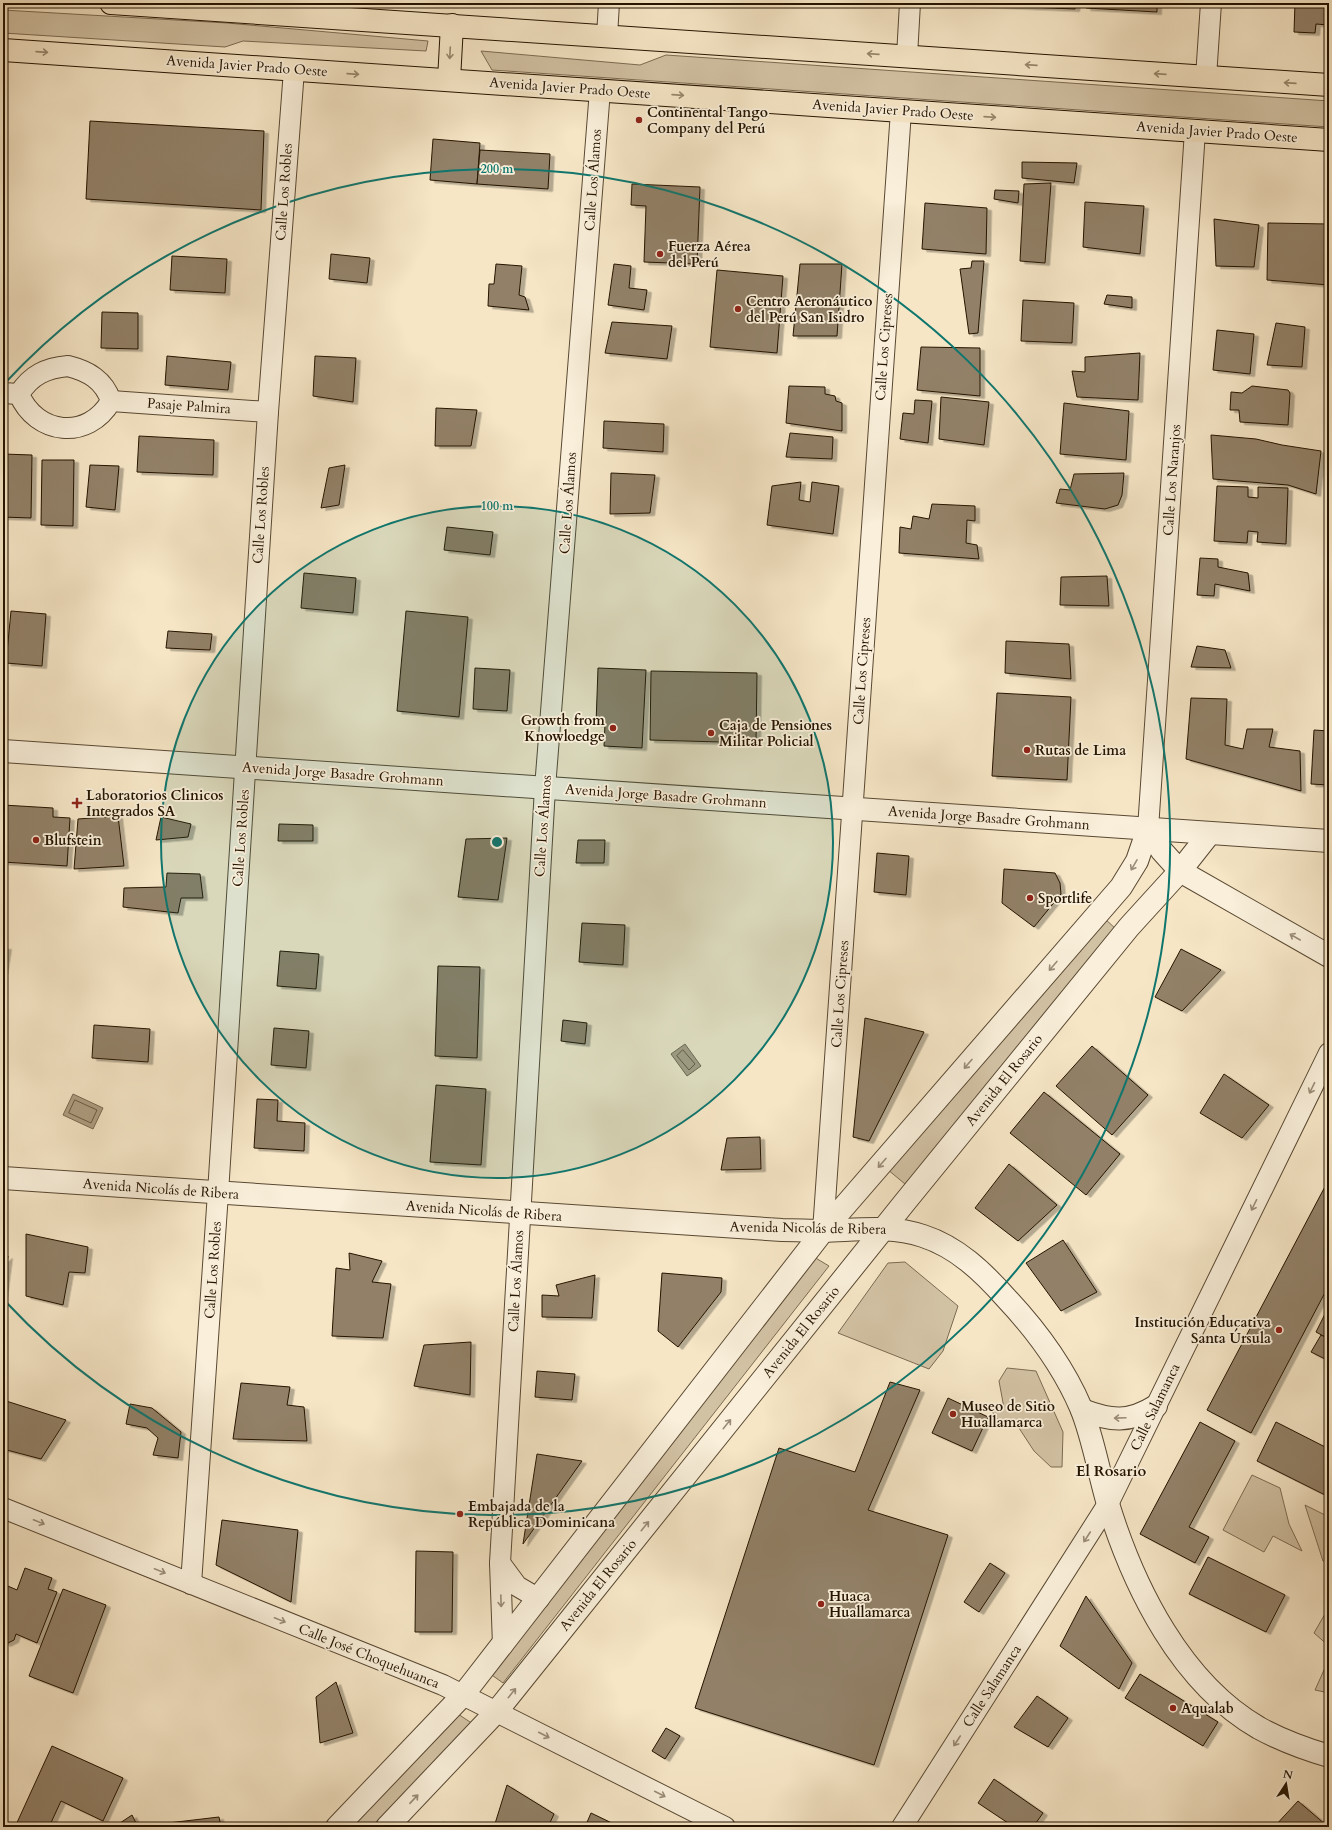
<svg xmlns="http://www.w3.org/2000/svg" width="1332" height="1830" font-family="Cardo,serif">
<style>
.green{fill:#d2c2a4;stroke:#7c6b52}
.water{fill:#af9f83;stroke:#78674f}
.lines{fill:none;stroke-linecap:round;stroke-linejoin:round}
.shore{stroke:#6a5a42;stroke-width:1}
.building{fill:#928167;stroke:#251400;filter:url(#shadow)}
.minor-casing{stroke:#594832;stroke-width:22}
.tertiary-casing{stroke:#594832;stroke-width:24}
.primary-casing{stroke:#251400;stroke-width:24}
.minor{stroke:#f9efda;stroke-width:20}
.tertiary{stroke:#f9efda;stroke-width:22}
.primary{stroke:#f6e6c6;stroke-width:22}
.oneway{stroke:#98886d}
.oneway2{stroke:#9a8c78}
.ring{fill:none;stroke:#0f766e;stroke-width:2}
.poi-dot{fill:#8f2418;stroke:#f9efda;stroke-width:1.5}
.labels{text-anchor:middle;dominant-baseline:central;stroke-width:3.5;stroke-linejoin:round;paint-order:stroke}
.street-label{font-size:14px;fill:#251400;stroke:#f9efda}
.poi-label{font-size:14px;font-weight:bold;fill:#251400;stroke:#f9efda;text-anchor:start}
.neighbourhood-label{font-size:15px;font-weight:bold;fill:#251400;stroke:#f9efda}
.centre{fill:#0f766e;stroke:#f9efda;stroke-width:2}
.ring-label{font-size:12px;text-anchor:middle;font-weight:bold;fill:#0f766e;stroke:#f9efda;stroke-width:3.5;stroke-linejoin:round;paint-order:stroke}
</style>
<defs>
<filter id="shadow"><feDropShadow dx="4.5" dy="2.5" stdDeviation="0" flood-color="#0004"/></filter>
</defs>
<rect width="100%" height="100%" fill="#f6e6c6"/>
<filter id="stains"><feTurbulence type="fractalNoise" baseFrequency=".005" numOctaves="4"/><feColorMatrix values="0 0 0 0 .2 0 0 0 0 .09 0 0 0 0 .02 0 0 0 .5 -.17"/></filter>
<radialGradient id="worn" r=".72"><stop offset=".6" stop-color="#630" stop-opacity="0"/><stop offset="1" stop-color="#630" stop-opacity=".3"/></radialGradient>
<g class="green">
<path d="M3,10L227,23L428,41L426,51L243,41L225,47L3,33Z"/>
<path d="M481,51L640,65L666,55L1329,101V127L492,70Z"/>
<path d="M1102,916L1119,932L905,1184L887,1169Z"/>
<path d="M814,1257L829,1266L503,1683L489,1673Z"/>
<path d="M905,1262L958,1306L943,1351L929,1369L838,1333L888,1263Z"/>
<path d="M1007,1368L1036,1371L1063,1432L1062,1467H1051L1034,1451L1017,1425L997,1419L989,1407L1004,1408L999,1381Z"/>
<path d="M1252,1475L1280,1488L1289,1524L1302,1551L1273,1536L1264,1552L1223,1530Z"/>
<path d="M1305,1505L1329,1517V1564L1323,1561Z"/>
<path d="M1329,1607V1646L1314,1633Z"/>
<path d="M1329,1659V1693L1315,1690Z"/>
<path d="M455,1712L473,1724L377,1827H347Z"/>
</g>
<g class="water">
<path d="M685,1044L701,1066L687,1076L671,1054Z"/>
<path d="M73,1094L103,1108L93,1129L63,1115Z"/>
</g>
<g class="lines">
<g class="shore">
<path d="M683,1050L695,1064L689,1070L677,1056Z"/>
<path d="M75,1100L97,1110L91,1123L69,1113Z"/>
</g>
</g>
<g class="building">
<path d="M935,3H1076L1075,9Z"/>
<path d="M1087,3H1157V12L1086,8Z"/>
<path d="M1295,3H1329V25L1316,24L1315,33L1294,32Z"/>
<path d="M90,121L264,131L261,210L86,199Z"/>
<path d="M433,139L480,143L477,184L430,180Z"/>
<path d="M480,150L550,154L548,189L477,184Z"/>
<path d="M1022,162L1077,163L1074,183L1022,178Z"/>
<path d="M1051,183L1045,263L1020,261L1024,184Z"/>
<path d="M632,184L700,187L697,264L644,262L646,206L631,205Z"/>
<path d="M995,190L1019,191L1018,203L994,199Z"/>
<path d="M1085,202L1144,206L1140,254L1083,247Z"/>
<path d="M925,203L987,208L986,254L922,249Z"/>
<path d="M1214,219L1259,225L1254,267L1216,266Z"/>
<path d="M1268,223L1329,224V285L1267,280Z"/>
<path d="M331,254L370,258L367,283L329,279Z"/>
<path d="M172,256L227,259L225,293L170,290Z"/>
<path d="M972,261H984L978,333L969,334L960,269L971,268Z"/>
<path d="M496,264L522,266L519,295L525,297L529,310L488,306L489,284H494Z"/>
<path d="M614,264L631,266L629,288L647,290L644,310L608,305Z"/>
<path d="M800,264H842L837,336H793Z"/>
<path d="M717,270L783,276L777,353L710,347Z"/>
<path d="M1107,295L1132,297V308L1104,304Z"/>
<path d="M1023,300L1074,303L1072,343L1021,341Z"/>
<path d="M102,312L138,313V349L101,348Z"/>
<path d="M612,322L672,326L667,359L605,353Z"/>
<path d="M1276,323L1305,327L1302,367L1267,365Z"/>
<path d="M1217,330L1254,334L1250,374L1213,370Z"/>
<path d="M921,347L980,348V396L917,390Z"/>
<path d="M1140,353L1138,400L1077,397L1072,371L1085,372V357Z"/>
<path d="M167,356L231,362L228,390L165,385Z"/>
<path d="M315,356L356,358L353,402L313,396Z"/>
<path d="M789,386L825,387V394L835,396L836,401L842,403V431L786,423Z"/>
<path d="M1252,386L1288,390L1290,393L1288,425L1240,422L1239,410H1230L1231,392L1242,393Z"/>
<path d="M941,397L989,402L984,445L939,439Z"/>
<path d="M915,400L932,401L928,443L900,439L903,413L914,414Z"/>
<path d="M1064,403L1129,411L1126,460L1060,454Z"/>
<path d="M436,408L477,410L471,446H435Z"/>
<path d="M604,421L664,424L663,452L603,448Z"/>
<path d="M790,433L833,437L832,459L786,457Z"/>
<path d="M1211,435L1256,439L1282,445L1321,451L1316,494L1288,485L1213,479Z"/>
<path d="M139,436L214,440L213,475L137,472Z"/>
<path d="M3,454L32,455L31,518L3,517Z"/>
<path d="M42,460H74L73,526L41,525Z"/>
<path d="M90,465L119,466L115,510L86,507Z"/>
<path d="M345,465L339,505L321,508L329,468Z"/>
<path d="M611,473L655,475L650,513L610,514Z"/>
<path d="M1124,473L1122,495L1118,505L1105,509L1056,503L1060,489L1070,490L1074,474Z"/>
<path d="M801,482L799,500L810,502L812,482L839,486L833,534L767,525L772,486Z"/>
<path d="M1217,486L1248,487V497L1258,498V487L1288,488L1286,544L1257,542L1258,532L1248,531L1247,543L1214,541Z"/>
<path d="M932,504L975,506V521L967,520L966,543L977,545L979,559L899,553L900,527L911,529L913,516L929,519Z"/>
<path d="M447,527L493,532L490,555L444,550Z"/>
<path d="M1200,558L1218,559V567L1248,573L1250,591L1215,584L1214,596L1197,595Z"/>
<path d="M304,573L356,578L353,613L301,608Z"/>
<path d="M1107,576L1109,606L1060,605L1061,577Z"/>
<path d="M11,611L46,614L42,666L6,663Z"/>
<path d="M406,611L468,617L459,717L397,711Z"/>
<path d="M168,631L212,634L210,650L166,648Z"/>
<path d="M1006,641L1069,644L1071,679L1005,673Z"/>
<path d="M1197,646L1225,650L1231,668L1191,667Z"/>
<path d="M475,668L510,670L507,711L473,709Z"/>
<path d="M598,668L646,670L642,748L604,746L605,724H596Z"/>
<path d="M651,671L757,673L756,743L650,740Z"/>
<path d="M997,693L1071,697L1067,780L992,776Z"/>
<path d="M1191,698L1227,699L1225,745L1243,749L1247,729H1273L1269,747L1300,751L1301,791L1186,759Z"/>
<path d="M1314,730L1329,731V785L1311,784Z"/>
<path d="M3,805L53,808V817L70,818L67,866L3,862Z"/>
<path d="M118,816L124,866L74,869L78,819Z"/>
<path d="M161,817L191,824L188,837L156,840Z"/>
<path d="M279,824L313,825V841H278Z"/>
<path d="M507,838L498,900L458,897L466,839Z"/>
<path d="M578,840H605L604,863H576Z"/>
<path d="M877,853L909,856L906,895L874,892Z"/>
<path d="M1004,869L1055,873L1060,883L1061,894L1034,927L1002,903Z"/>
<path d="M167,873L200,874L203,898H181L178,913L123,907L124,888L166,887Z"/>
<path d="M582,923L625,925L623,965L579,962Z"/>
<path d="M3,947H7L3,972Z"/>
<path d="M1181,949L1221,970L1182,1011L1155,997Z"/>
<path d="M280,951L319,954L316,989L277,986Z"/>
<path d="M438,966L480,967L477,1058L435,1056Z"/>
<path d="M865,1018L924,1032L869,1141L853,1137Z"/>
<path d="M563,1020L587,1023L585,1044L561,1041Z"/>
<path d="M94,1025L150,1029L148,1062L92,1058Z"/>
<path d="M274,1028L309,1031L306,1068L271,1065Z"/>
<path d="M1092,1046L1148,1095L1112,1135L1056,1086Z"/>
<path d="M1224,1074L1269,1105L1242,1138L1200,1113Z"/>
<path d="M436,1085L486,1089L481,1165L430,1162Z"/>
<path d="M1044,1092L1120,1154L1086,1195L1010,1133Z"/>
<path d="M257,1099L278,1100L277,1121L305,1123L304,1151L254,1148Z"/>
<path d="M760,1137L761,1169L721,1170L727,1138Z"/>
<path d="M1009,1164L1057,1205L1018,1241L975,1208Z"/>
<path d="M1329,1179V1285L1251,1433L1207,1410Z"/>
<path d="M26,1234L88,1247L85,1273L69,1272L63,1305L26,1296Z"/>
<path d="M1063,1240L1097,1292L1061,1311L1026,1263Z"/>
<path d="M349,1253L382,1261L372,1282L391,1284L383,1338L332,1336L336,1268L350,1270Z"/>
<path d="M8,1256L3,1294V1260Z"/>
<path d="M662,1273L722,1278L721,1292L678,1347L658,1331Z"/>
<path d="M595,1275L592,1318L542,1317V1295L559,1296L556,1285Z"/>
<path d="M1329,1306V1339L1316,1332Z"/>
<path d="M1321,1335L1329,1339V1361L1311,1352Z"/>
<path d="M471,1342L470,1395L414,1386L424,1345Z"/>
<path d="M537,1371L575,1374L572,1400L535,1397Z"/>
<path d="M890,1382L920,1390L868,1510L948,1535L874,1765L695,1708L779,1448L855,1472Z"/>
<path d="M241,1383L290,1387L287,1405L304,1407L307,1441L233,1439Z"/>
<path d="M948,1398L988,1417L972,1451L932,1433Z"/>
<path d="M3,1400L66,1420L41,1459L3,1449Z"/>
<path d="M130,1404L152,1408L181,1432L178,1458L153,1455L158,1438L147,1428L126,1424Z"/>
<path d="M1200,1422L1235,1441L1189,1527L1209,1537L1195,1563L1140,1534Z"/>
<path d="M1276,1422L1329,1449V1497L1257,1461Z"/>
<path d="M537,1454L582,1461L523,1544Z"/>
<path d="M222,1520L298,1530L291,1602L216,1565Z"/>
<path d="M416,1551L453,1552L452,1632H415Z"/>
<path d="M1208,1557L1285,1595L1266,1632L1189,1594Z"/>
<path d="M990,1563L1005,1573L979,1612L964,1602Z"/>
<path d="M25,1568L52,1578L48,1589L57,1592L37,1643L16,1634L14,1640L6,1644L3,1642V1584L17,1590Z"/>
<path d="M63,1589L106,1605L73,1693L29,1676Z"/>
<path d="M1086,1596L1132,1663L1119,1689L1060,1646Z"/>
<path d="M1140,1674L1218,1722L1203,1746L1125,1698Z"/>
<path d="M336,1682L353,1733L320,1743L316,1697Z"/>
<path d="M1037,1696L1068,1718L1048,1747L1014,1727Z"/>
<path d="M666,1728L680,1736L665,1759L652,1751Z"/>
<path d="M52,1746L123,1778L103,1821L61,1801L49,1827H15Z"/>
<path d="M994,1779L1043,1813L1033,1827H1014L978,1803Z"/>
<path d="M507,1785L554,1814L548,1827H494Z"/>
<path d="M1298,1801L1326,1825L1324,1827H1274Z"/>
<path d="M591,1813L620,1827H585Z"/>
<path d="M132,1815L138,1827H114Z"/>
<path d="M219,1817L221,1827H169L168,1823Z"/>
<path d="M443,1822L451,1827H440Z"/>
</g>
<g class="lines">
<g class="minor-casing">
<g id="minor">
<path d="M607,36L609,3"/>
<path d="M907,56L910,3"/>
<path d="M1206,77L1211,3"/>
<path d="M68,366C88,371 104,380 111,401C88,441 36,435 19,394C31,375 46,368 68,366Z"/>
<path d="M3,393L19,394"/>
<path d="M111,401L268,412"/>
<path d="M1148,829L1195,131"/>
<path d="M823,1231L901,111"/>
<path d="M3,1508L443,1685L725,1827"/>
<path d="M500,1563L517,1586L539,1599"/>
<path d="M191,1584L218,1193L268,412L294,70"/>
<path d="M503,1645L500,1563L545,788L600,90"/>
<path d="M902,1827L1108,1504L1329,1053"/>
</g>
</g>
<g class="tertiary-casing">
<g id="tertiary">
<path d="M3,751L1329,841"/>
<path d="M1148,829L1162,851L1180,871L1329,956"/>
<path d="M3,1178L782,1230C796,1230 810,1231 824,1231C858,1230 891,1225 923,1236C957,1247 983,1272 1006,1298C1037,1331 1063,1366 1081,1408C1093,1437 1099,1474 1108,1504C1134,1588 1181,1683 1259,1728C1281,1740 1305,1749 1329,1756"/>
<path d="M1082,1410C1111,1421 1129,1423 1156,1406"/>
<path d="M337,1827L463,1695L823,1231L1121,887L1137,861L1148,829"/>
<path d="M387,1827L497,1711L905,1202L1129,927L1180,871L1210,833"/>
</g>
</g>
<g class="primary-casing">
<g id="primary">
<path d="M111,3L1329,85"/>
<path d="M3,50L1329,140"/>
<path d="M449,80L452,25"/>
</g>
</g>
<use href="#minor" class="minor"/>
<use href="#tertiary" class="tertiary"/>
<use href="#primary" class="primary"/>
</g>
<defs><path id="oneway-shaft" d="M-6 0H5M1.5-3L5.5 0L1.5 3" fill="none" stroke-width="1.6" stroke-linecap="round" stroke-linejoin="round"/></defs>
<g class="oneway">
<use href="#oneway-shaft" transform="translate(42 52) rotate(4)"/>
<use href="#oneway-shaft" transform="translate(450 53) rotate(93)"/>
<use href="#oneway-shaft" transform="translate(873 54) rotate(-176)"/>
<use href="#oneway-shaft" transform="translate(1031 65) rotate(-176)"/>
<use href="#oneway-shaft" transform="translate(353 74) rotate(4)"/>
<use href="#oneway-shaft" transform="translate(1160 74) rotate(-176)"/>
<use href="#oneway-shaft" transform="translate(1290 83) rotate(-176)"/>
<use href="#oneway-shaft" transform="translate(678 95) rotate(4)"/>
<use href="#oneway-shaft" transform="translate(990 117) rotate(4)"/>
</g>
<g class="oneway2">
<use href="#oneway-shaft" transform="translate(1134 865) rotate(120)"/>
<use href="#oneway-shaft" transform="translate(1295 937) rotate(-150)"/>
<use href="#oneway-shaft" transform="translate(1053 966) rotate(131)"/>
<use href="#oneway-shaft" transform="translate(968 1064) rotate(131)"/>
<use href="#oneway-shaft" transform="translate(1312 1088) rotate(116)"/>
<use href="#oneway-shaft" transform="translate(882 1163) rotate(131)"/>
<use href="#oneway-shaft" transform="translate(1254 1205) rotate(116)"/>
<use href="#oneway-shaft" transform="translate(1120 1418) rotate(178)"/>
<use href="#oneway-shaft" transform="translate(727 1424) rotate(-51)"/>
<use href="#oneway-shaft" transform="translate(39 1522) rotate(22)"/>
<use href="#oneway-shaft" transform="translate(645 1526) rotate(-51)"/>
<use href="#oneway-shaft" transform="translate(1087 1537) rotate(123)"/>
<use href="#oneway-shaft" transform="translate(160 1571) rotate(22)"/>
<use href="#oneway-shaft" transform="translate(501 1601) rotate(88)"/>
<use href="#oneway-shaft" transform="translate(280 1620) rotate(22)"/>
<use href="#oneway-shaft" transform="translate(512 1693) rotate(-51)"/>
<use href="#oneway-shaft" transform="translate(544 1735) rotate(27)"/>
<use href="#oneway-shaft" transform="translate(957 1741) rotate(123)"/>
<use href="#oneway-shaft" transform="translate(660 1794) rotate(27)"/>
<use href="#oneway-shaft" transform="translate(414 1799) rotate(-47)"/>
</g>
<circle cx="497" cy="842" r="336" fill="#0f766e" fill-opacity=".12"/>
<g class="ring">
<circle cx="497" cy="842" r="336"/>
<path d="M5 383A673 673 0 1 1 5 1301"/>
</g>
<g class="poi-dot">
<circle cx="639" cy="120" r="4"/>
<circle cx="660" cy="254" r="4"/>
<circle cx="738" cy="309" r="4"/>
<circle cx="613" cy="728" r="4"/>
<circle cx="711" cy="733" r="4"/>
<circle cx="1027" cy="750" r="4"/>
<path d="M75 797h4v4h4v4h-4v4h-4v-4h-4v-4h4z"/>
<circle cx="36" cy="840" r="4"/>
<circle cx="1030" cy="898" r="4"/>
<circle cx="1279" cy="1330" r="4"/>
<circle cx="953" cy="1414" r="4"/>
<circle cx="460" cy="1514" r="4"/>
<circle cx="821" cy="1604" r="4"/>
<circle cx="1173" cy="1708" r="4"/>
</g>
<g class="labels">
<g class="street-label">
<text transform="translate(247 66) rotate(4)">Avenida Javier Prado Oeste</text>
<text transform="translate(570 88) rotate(4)">Avenida Javier Prado Oeste</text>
<text transform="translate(893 110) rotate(4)">Avenida Javier Prado Oeste</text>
<text transform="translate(1217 132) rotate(4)">Avenida Javier Prado Oeste</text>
<text transform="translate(593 180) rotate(-86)">Calle Los Álamos</text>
<text transform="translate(284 192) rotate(-86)">Calle Los Robles</text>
<text transform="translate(884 347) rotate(-86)">Calle Los Cipreses</text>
<text transform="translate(189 406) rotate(4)">Pasaje Palmira</text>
<text transform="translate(1172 480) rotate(-86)">Calle Los Naranjos</text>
<text transform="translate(568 503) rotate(-86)">Calle Los Álamos</text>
<text transform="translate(261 515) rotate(-86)">Calle Los Robles</text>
<text transform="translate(862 671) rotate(-86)">Calle Los Cipreses</text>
<text transform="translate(343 774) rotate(4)">Avenida Jorge Basadre Grohmann</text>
<text transform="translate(666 796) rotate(4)">Avenida Jorge Basadre Grohmann</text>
<text transform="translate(989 818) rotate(4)">Avenida Jorge Basadre Grohmann</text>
<text transform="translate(543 826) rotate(-86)">Calle Los Álamos</text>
<text transform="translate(241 838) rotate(-86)">Calle Los Robles</text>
<text transform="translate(840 994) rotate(-86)">Calle Los Cipreses</text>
<text transform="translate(1004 1080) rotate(-51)">Avenida El Rosario</text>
<text transform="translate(161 1189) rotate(4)">Avenida Nicolás de Ribera</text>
<text transform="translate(484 1211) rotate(4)">Avenida Nicolás de Ribera</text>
<text transform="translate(808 1228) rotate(1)">Avenida Nicolás de Ribera</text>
<text transform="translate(213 1270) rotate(-86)">Calle Los Robles</text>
<text transform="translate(516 1281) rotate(-87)">Calle Los Álamos</text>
<text transform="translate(801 1332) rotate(-51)">Avenida El Rosario</text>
<text transform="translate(1155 1407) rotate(-64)">Calle Salamanca</text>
<text transform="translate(598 1585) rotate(-51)">Avenida El Rosario</text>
<text transform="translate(369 1656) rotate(22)">Calle José Choquehuanca</text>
<text transform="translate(992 1686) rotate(-57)">Calle Salamanca</text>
</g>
<g class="poi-label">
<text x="647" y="112">Continental Tango<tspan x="647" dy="16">Company del Perú</tspan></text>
<text x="668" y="246">Fuerza Aérea<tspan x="668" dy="16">del Perú</tspan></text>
<text x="746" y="301">Centro Aeronáutico<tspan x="746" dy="16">del Perú San Isidro</tspan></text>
<text x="605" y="720" text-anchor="end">Growth from<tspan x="605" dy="16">Knowloedge</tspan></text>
<text x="719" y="725">Caja de Pensiones<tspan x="719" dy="16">Militar Policial</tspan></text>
<text x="1035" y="750">Rutas de Lima</text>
<text x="86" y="795">Laboratorios Clinicos<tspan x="86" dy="16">Integrados SA</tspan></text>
<text x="44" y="840">Blufstein</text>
<text x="1038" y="898">Sportlife</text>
<text x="1271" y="1322" text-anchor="end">Institución Educativa<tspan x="1271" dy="16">Santa Úrsula</tspan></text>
<text x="961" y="1406">Museo de Sitio<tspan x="961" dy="16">Huallamarca</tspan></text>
<text x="468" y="1506">Embajada de la<tspan x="468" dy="16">República Dominicana</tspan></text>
<text x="829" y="1596">Huaca<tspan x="829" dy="16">Huallamarca</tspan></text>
<text x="1181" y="1708">Aqualab</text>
</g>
<g class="neighbourhood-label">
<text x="1111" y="1471">El Rosario</text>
</g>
</g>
<circle cx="497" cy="842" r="6" class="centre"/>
<g class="ring-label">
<text x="497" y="173">200 m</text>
<text x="497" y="510">100 m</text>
</g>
<rect width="1332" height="1830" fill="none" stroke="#f6e6c6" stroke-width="16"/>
<rect x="4" y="4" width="1324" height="1822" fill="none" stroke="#251400" stroke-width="2"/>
<rect x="8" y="8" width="1316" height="1814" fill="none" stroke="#251400"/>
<g transform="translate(1286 1784) rotate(12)" stroke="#f9efda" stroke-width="3" paint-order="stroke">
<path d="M0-3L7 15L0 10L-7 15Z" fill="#251400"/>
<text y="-6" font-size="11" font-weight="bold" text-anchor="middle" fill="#251400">N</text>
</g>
<rect width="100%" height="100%" filter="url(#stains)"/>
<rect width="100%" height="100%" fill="url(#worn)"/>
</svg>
